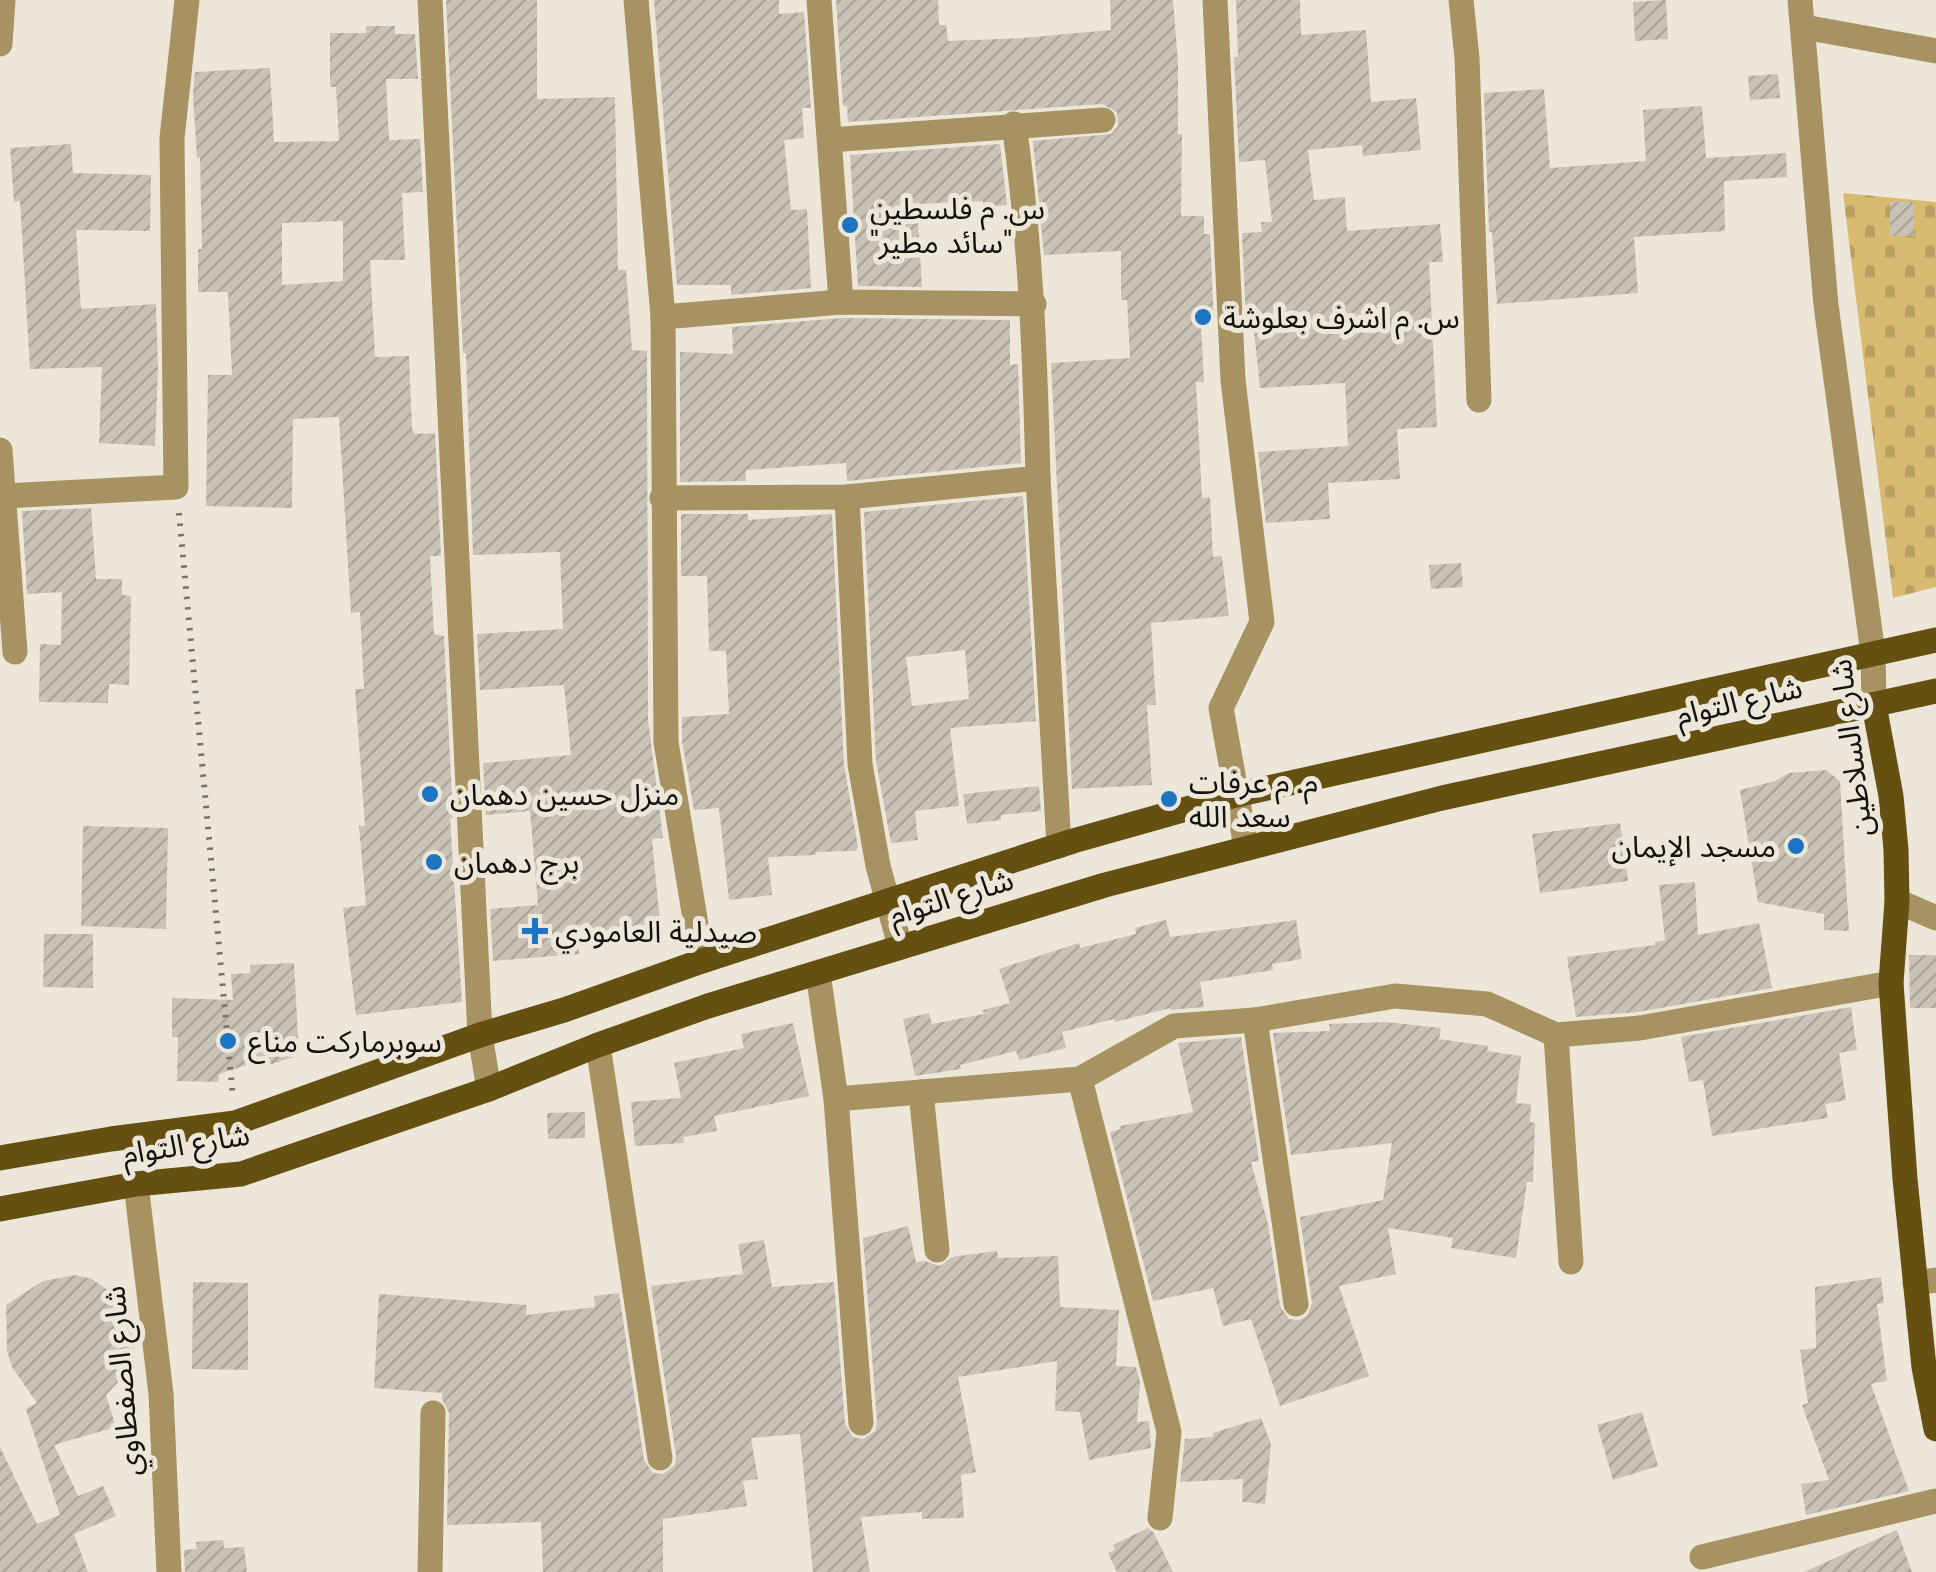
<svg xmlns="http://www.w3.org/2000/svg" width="1936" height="1572" font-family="'DM Sans','Noto Sans Arabic',sans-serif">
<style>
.cemetery{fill:url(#cemetery-stones)}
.building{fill:url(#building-hatch);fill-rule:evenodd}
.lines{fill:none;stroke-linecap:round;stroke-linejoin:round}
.path{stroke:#76736a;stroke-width:6;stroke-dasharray:2.5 8;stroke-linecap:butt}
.minor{stroke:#a79361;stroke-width:25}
.major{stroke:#655012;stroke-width:25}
.poi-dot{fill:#1c74c2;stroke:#ece7d9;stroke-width:4}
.labels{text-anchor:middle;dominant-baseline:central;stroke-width:10;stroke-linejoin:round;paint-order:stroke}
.poi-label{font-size:30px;fill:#15130e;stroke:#ece7d9;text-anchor:start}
.street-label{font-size:30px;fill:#15130e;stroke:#ece7d9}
</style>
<defs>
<pattern id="cemetery-stones" width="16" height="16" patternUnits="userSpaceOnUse" patternTransform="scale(2.5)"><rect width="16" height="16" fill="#d8bb71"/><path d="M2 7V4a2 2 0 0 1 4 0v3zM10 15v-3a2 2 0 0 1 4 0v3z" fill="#b8a061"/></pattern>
<pattern id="building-hatch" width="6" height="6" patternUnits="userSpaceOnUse" patternTransform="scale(2.5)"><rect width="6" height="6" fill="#c8c3b6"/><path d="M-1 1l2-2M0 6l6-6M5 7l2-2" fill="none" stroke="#aba79b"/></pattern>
</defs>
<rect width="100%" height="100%" fill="#ece7d9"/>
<path class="cemetery" d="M1843,193L1936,202V587L1893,598Z"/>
<g class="building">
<path d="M446,0H537V99L615,97L618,270H626L632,350L647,351L648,720L663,838L652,839L661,934L578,941L579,954L493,961L490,909L538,905L530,811L486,815L483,763L571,755L564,685L480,690L477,634L563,629L560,552L473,555L466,353H463Z"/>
<path d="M654,0H779V14L804,12L811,108H802L804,138L784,140L791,210L807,209L811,288L731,295V285H677Z"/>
<path d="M836,0H938L939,25H946L948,41L1022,38L1111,30L1110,0H1173L1178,62V134H1182L1181,216H1204V234H1210L1214,323L1201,324L1204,382H1196L1202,498L1210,497L1213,557L1222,556L1229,616L1151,623L1156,705H1147L1152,785L1072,789L1051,363L1130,358L1127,300H1121V251L1044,255L1033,141L1111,134L1118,126L1117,112L1102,104L848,122L847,106H843Z"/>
<path d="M1236,0H1300L1301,35L1366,30L1371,102L1416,98L1421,150L1363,156L1362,145L1308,150L1314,200L1345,197L1347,231L1440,224L1443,262H1429L1437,427L1397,429L1400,479L1328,483L1330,519L1266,523L1258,452L1348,446L1345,383L1260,388L1253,321H1246L1242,233L1262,232L1261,222H1272L1265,160L1239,162L1234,57H1238Z"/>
<path d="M1666,0L1668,39L1635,41L1633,2Z"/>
<path d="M366,26H395V34H415L418,79H386L389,140L420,139L423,192L402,193L405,260H370L375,357L409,356L412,428L415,434L435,433L441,556H430L434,634L444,636L453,818H450L462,1002L356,1015L343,908L366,905L359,826H365L355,689H364L360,612L351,613L339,417L293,419L292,508L206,506L208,375H232L228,292H198V249H202L200,157L197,158L193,95L195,72L270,68L274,142L339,141L336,87H330V33H366ZM343,221V281L282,285V223Z"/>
<path d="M1778,74L1780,98L1750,100L1748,76Z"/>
<path d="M1544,89L1550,168L1646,161L1643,110L1702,106L1706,158L1786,153L1787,177L1724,181L1725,231L1634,237L1638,293L1497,304L1492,232H1489L1484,93Z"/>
<path d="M71,144L73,173L151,175L150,231L76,230L81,309L156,304L158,368L155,446L99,443L102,367L30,369L20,201L14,202L10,148Z"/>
<path d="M1000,144L1007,205L983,207V201L917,204L922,287L858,286L850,155Z"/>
<rect x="1890" y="202" width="24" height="34"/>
<path d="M842,318L1010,320V365L1018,364L1021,463L847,481L846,463L746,470V481L680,482V352L733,354L732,327Z"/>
<path d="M1023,496L1036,721L950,728L959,806L915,811L918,840L891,843L876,762L864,512ZM965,650L969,699L912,706L906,657Z"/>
<path d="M91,508L96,579H122V595L131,596L129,685L109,684L108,703L39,702L40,644L61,645L62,592L27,594L22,511Z"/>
<path d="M681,514H748V520L832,514L844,765L858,847L856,851L816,852V855L768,857L772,895L729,900L719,808L694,810L682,741V717L729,714L726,651H709L707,576H681Z"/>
<path d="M1461,563L1463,587L1431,589L1429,565Z"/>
<path d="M1826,770L1840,781L1849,931L1824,930V914L1758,902L1740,790L1775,781L1789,773Z"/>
<path d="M1039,786L1041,811L1001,815V820L967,824L963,794Z"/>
<path d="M1620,823L1628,881L1540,893L1532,834Z"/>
<path d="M83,826L168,828L166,929L81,926Z"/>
<path d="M1695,882L1698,935L1759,923L1772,988L1638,1012L1576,1017L1567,957L1655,945V942L1665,940L1659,885Z"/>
<path d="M1166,920L1170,937L1296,920L1302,959L1272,964L1273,970L1200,982L1204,1007L1170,1010V1008L1115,1022L1114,1019L1062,1032L1066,1048L1019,1060L1016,1051L960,1065L961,1069L915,1076L903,1019L929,1013L932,1024L984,1014L983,1010L1010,1003L999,969L1079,943L1080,948L1136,934L1135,928Z"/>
<path d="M44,934H93V988L43,987Z"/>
<path d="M1909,955H1936V1008H1910Z"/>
<path d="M294,963L299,1055L266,1066L265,1059L219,1074L218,1082L177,1081L178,1037H172V998L233,1000L231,974L250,973V965Z"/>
<path d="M1851,1007L1857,1050L1839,1053L1846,1100L1825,1104L1828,1118L1712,1136L1703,1080L1689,1082L1681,1037Z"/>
<path d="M1386,1022L1441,1028L1439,1039L1488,1046L1487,1051L1521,1056L1516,1103L1531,1104L1530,1122L1535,1123L1533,1182H1527L1516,1258L1451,1248L1453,1238L1388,1228L1396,1274L1339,1286L1369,1376L1280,1406L1251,1319L1223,1326L1213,1288L1153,1301L1110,1132L1121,1129L1120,1126L1193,1112L1178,1043L1241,1037L1259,1161L1251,1162L1268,1224L1280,1306L1289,1319L1299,1320L1307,1316L1312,1303L1300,1217L1383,1200L1392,1143L1291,1155L1273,1033L1330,1031L1329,1024Z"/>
<path d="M793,1023L809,1096L714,1116L717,1131L683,1137L684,1143L635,1146L631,1102L681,1098L674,1063L744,1048L741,1034Z"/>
<path d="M585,1112V1138L548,1139L547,1113Z"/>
<path d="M908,1226L916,1262L925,1261L940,1266L952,1257L997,1251L998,1258L1058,1256L1060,1307L1119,1310L1116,1366L1136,1367L1140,1382L1137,1422L1149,1421L1151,1448L1089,1460L1080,1412L1055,1411L1057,1361L958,1377L976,1472L961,1475L964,1518L922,1519V1512L861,1517L870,1572H813L800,1434L751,1438L758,1479L743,1481L747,1506L663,1519V1572H543L541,1522L447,1525L449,1413L442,1399V1393L374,1388L379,1294L527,1305L526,1315L595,1307L594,1296L619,1293L644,1460L653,1473L663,1474L675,1465L676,1456L651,1286L743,1274L738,1244L764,1240L772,1287L834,1282L845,1424L853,1437L863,1439L875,1431L877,1422L863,1238Z"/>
<path d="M76,1275L92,1279L119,1298L134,1328L135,1345L124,1376L106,1395L116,1427L54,1445L78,1496L103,1486L116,1516L74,1534L88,1572H0V1447L37,1524L60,1515L26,1409L37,1403L12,1367L7,1351L6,1305L43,1281Z"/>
<path d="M1881,1277L1884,1303L1877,1304L1887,1381L1871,1384L1909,1491L1806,1515L1801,1484L1829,1480L1802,1405L1808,1403L1800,1350L1816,1348L1815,1287Z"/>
<path d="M193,1282L248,1283V1370L192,1369Z"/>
<path d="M1642,1412L1658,1466L1613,1480L1597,1425Z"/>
<path d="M1261,1418L1271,1444L1265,1504L1242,1502L1243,1479L1180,1482L1185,1439L1213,1437V1433Z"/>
<path d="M1148,1528L1154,1533L1173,1572H1117L1108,1553L1115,1550L1113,1545Z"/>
<path d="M1897,1530L1912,1572H1804Z"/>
<path d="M223,1540L224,1548L244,1547L247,1572H185L184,1550L197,1549L196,1542Z"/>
</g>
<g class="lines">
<path class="path" d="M179,513L233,1098"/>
<g class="minor">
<path d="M430,0L480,1035L489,1089"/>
<path d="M636,0L663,317L666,742L702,961"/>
<path d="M819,0L841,302"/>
<path d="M1215,0L1233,380L1262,622L1221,708L1246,847"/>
<path d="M1461,0L1467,58L1479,400"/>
<path d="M1800,0L1826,305L1873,654L1874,705"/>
<path d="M1804,27L1936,51"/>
<path d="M0,44L3,0"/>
<path d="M830,140L1103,120"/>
<path d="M663,317L841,302L1034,304"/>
<path d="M0,450L15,652"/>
<path d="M1038,478L1059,846"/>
<path d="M4,496L176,487L172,138L187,0"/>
<path d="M847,497L860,764L878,866L900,946"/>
<path d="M662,498L847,497L1038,478C1035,356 1031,245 1014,124"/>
<path d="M1897,901L1936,918"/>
<path d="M818,973L836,1099L1080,1079L1174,1026L1255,1020L1395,996L1487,1004L1556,1035L1640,1028L1891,983"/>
<path d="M1255,1020L1296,1304"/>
<path d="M1556,1035L1571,1262"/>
<path d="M598,1045L660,1458"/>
<path d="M1080,1079L1169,1432L1160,1518"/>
<path d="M921,1092L937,1250"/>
<path d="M836,1099L861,1423"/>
<path d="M136,1184L161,1394L169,1572"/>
<path d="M1915,1283L1936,1280"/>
<path d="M1702,1557L1936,1501"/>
<path d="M430,1572L433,1413"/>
</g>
<g class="major">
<path d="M1874,705L1891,796L1896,850L1897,901L1891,983L1905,1179L1924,1367L1936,1429"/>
<path d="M0,1158L111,1139L235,1123L480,1035L564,1010L702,961L1073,841L1236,795L1936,640"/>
<path d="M0,1209L136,1184L241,1174L489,1089L598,1045L708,1006L1105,885L1442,798L1936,691"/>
</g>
</g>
<g class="poi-dot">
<circle cx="850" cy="225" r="10"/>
<circle cx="1203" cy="317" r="10"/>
<circle cx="430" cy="794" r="10"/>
<circle cx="1169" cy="799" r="10"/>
<circle cx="1796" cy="846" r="10"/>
<circle cx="434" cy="862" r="10"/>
<path d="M530 916h10v10h10v10h-10v10h-10v-10h-10v-10h10z"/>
<circle cx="228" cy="1041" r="10"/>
</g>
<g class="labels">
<g class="poi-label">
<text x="870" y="208">س. م فلسطين<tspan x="870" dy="34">"سائد مطير"</tspan></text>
<text x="1223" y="317">س. م اشرف بعلوشة</text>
<text x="1189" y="782">م. م عرفات<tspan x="1189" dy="34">سعد الله</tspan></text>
<text x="450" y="794">منزل حسين دهمان</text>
<text x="1776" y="846" text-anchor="end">مسجد الإيمان</text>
<text x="454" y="862">برج دهمان</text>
<text x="555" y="931">صيدلية العامودي</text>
<text x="248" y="1041">سوبرماركت مناع</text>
</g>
<g class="street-label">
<text transform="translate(1739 701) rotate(-13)">شارع التوام</text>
<text transform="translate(1851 748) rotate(-97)">شارع السلاطين</text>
<text transform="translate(951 897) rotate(-17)">شارع التوام</text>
<text transform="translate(186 1144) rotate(-9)">شارع التوام</text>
<text transform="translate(122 1381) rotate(-95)">شارع الصفطاوي</text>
</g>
</g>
</svg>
